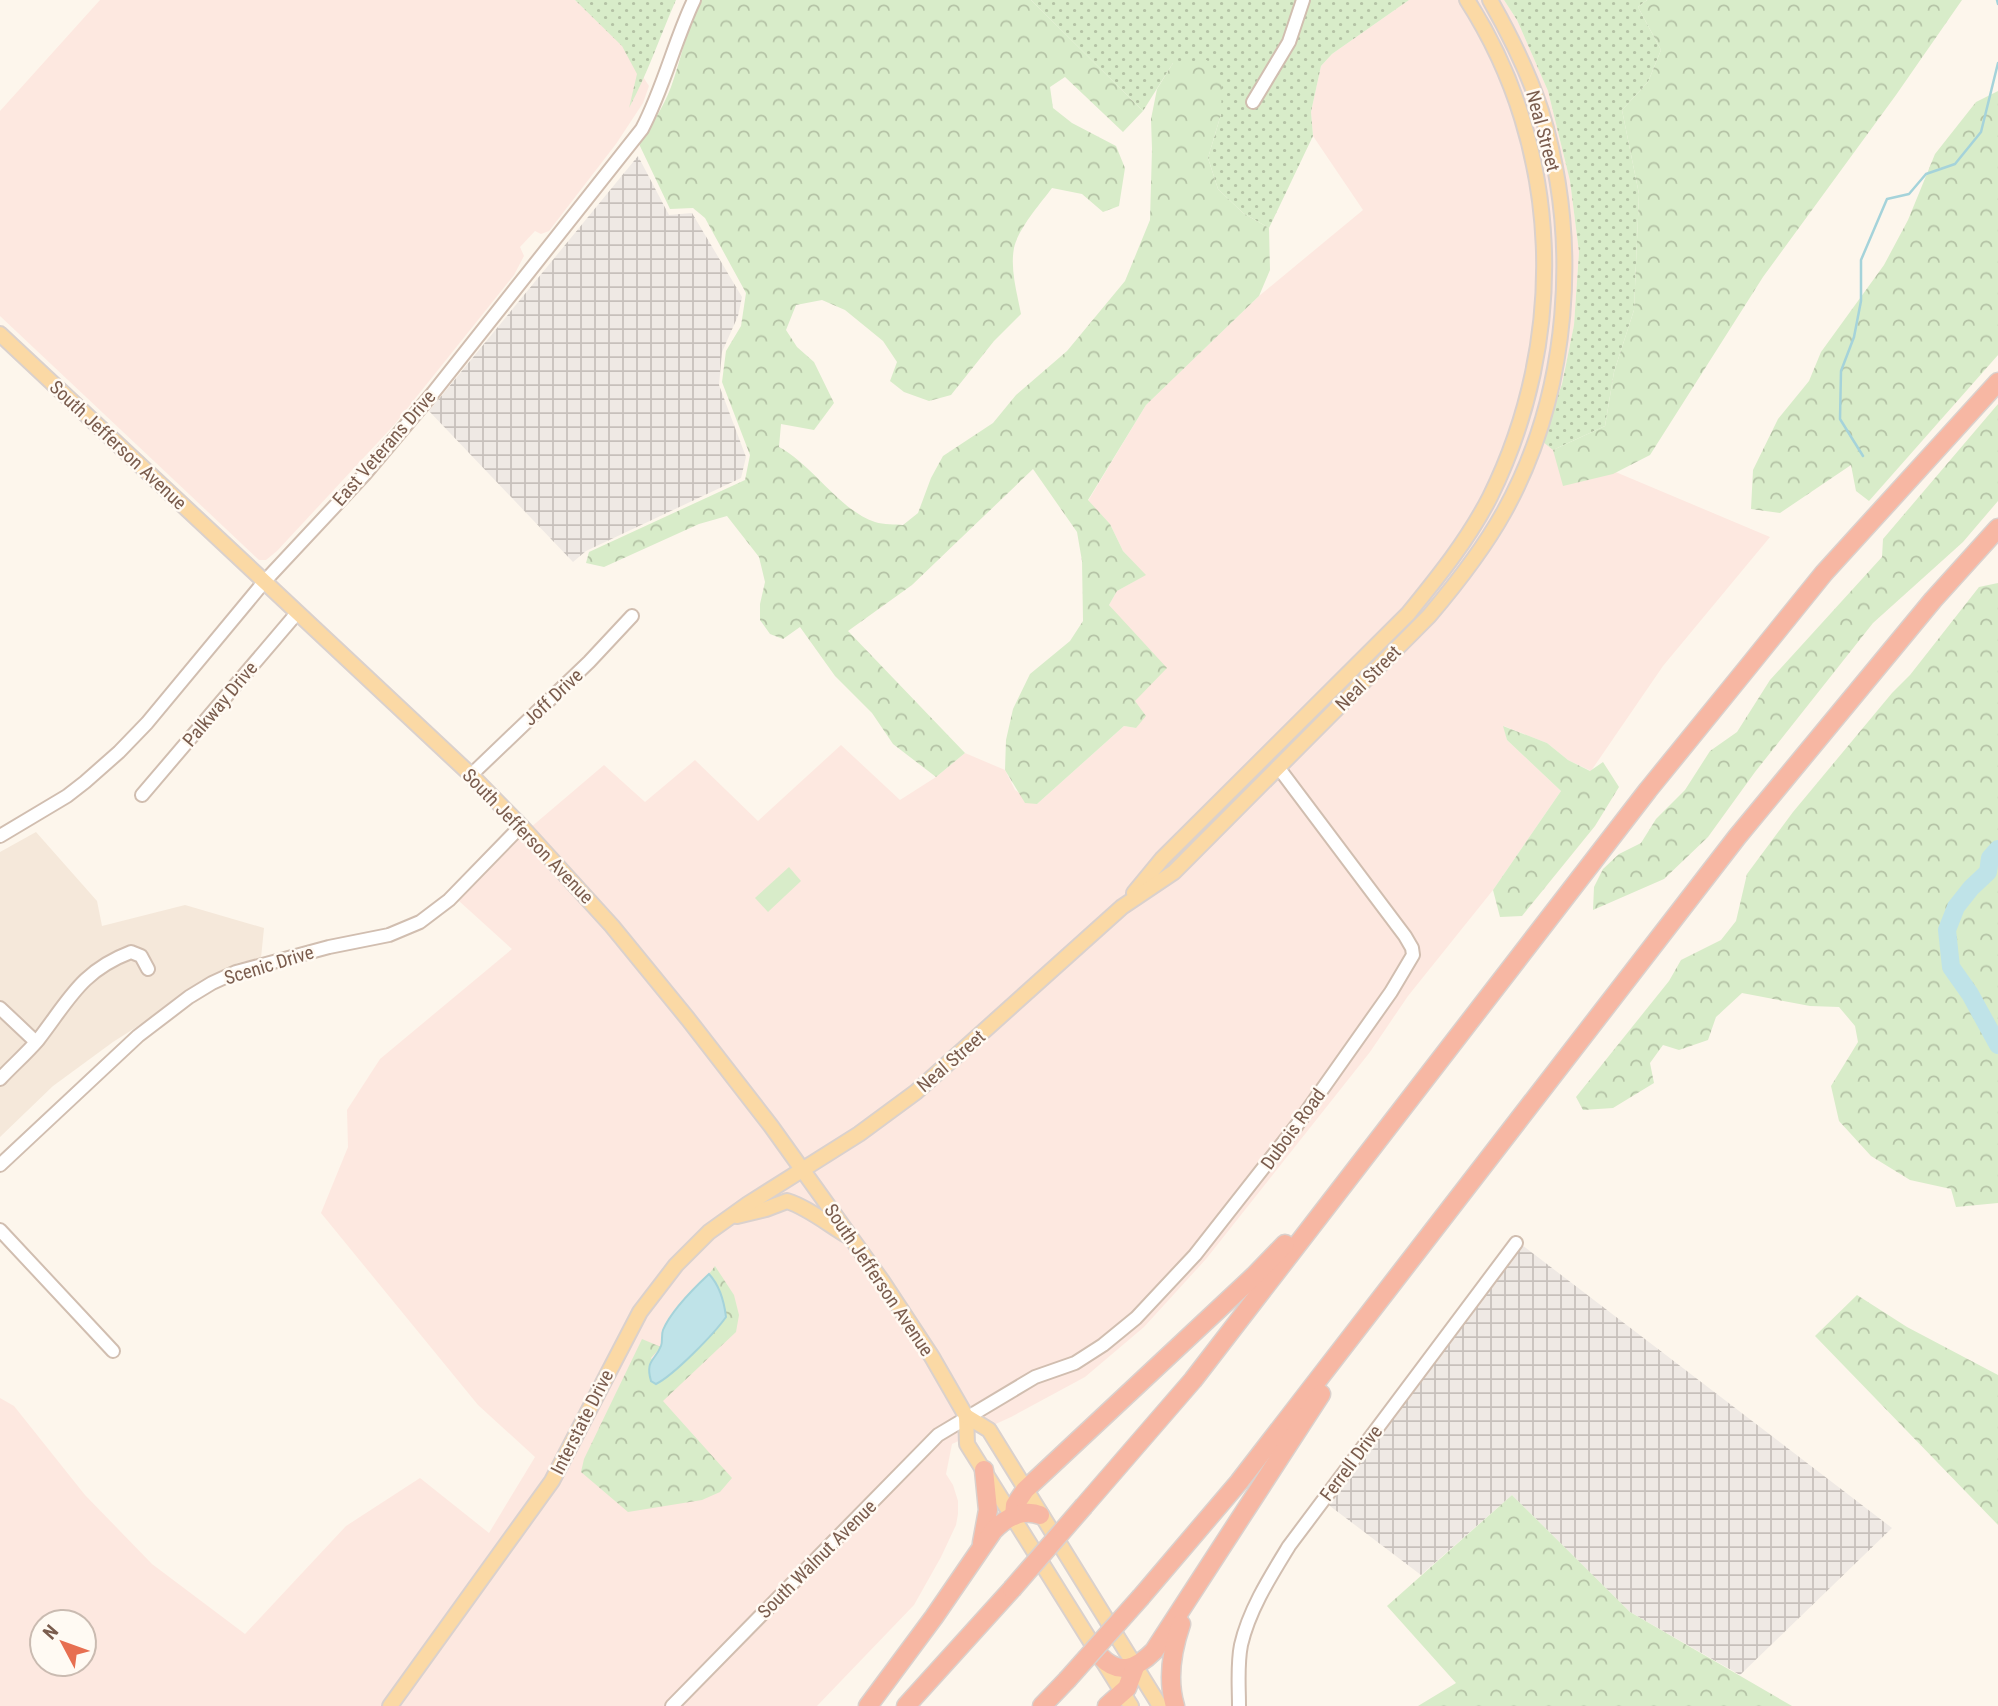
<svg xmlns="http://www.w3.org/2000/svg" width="1998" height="1706" font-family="'Roboto Condensed',sans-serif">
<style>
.residential{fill:#f5e8da}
.commercial{fill:#fde8e0;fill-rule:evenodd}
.industrial{fill:url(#industrial-grid)}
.grass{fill:url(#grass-dots)}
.forest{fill:url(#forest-crowns)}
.garden{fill:#d8ecc9}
.water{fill:#bfe3e8;stroke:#a5d3da;stroke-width:2}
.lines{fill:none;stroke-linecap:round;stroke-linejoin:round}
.stream{stroke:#a5d3da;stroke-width:2.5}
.river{stroke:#bfe3e8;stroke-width:18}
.minor-casing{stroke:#d1beb0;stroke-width:16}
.major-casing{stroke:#dad1cd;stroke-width:18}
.highway-casing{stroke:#dad1cd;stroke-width:21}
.minor{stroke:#fff;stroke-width:12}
.major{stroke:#fbd9a5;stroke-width:14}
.highway{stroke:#f7b7a3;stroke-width:18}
.highway-bridge-casing{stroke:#dad1cd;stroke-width:21;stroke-linecap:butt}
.highway-bridge{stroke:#f7b7a3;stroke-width:18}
.labels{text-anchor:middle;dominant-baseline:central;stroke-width:5;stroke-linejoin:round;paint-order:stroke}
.street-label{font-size:19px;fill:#7a5c4d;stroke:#fffaf3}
</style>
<defs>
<pattern id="industrial-grid" width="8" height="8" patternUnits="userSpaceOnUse" patternTransform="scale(1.75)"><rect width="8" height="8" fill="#efe9e4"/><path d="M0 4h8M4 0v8" fill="none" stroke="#c7c0bb"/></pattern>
<pattern id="grass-dots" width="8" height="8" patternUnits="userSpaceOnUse" patternTransform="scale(1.75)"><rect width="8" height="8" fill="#d8ecc9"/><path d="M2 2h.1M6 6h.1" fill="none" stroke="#b4c2a5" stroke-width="1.8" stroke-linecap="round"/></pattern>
<pattern id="forest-crowns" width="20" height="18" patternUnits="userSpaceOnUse" patternTransform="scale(1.75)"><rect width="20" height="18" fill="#d8ecc9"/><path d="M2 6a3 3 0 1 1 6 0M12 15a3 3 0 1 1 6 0" fill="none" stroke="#b4c2a5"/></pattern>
</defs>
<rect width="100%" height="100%" fill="#fdf6ec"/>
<path class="residential" d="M36,832L97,901L102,926L185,905L264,928L261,958L237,963L113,1042L53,1086L0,1137V852Z"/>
<g class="commercial">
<path d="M100,0H575L623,46L649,86L643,103L616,144L549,231L541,234L535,231L520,247L524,256L514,275L394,425L277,551L266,560H259L0,316V111Z"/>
<path d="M1409,0H1504L1517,20L1548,91L1570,181L1579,252L1574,325L1562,384L1542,441L1770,537L1663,666L1591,771L1568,760L1547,743L1504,726L1507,740L1561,791L1493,890L1408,996L1370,1052L1206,1259L1144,1327L1085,1377L1011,1417L952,1444L946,1474L953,1485L958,1501V1514L956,1525L941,1557L914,1605L817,1706H0V1398L14,1406L85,1495L152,1564L245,1634L346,1526L420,1478L489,1533L535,1457L478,1405L321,1213L348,1147L347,1110L380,1059L512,949L459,901L510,845L604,765L645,802L695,760L758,821L841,745L900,800L936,777L965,753L1005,770L1015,790L1037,804L1124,726L1136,728L1128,628L1109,605L1117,591L1145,575L1123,551L1110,524L1088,501L1146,405L1259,296L1363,210L1313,136L1311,112L1321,66L1332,54ZM42,1622H84V1664H42Z"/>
</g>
<g class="industrial">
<path d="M638,156L669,215L692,213L742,297L738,316L722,352L719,385L746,457L741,478L586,551L573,562L429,411Z"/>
<path d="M1522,1245L1892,1528L1740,1675L1630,1612L1512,1495L1421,1575L1326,1503Z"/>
</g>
<g class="grass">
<path d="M575,0H676C660,36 648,73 629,108L637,74L622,46Z"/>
<path d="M1031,0H1409L1332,54L1321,66L1311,112L1313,136L1269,228L1243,213L1218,189L1208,158L1221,114L1173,63L1143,111Z"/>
<path d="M1504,0H1647L1638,7L1661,50L1648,82L1622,110L1639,194L1634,310L1614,372L1605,426L1553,450L1542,441L1562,384L1574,325L1579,252L1570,181L1548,91L1517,20Z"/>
</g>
<g class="forest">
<path d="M702,0H1031L1143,111L1123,132L1065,77L1050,87L1053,108L1072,123L1116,146L1125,168L1119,206L1103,212L1082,194L1052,188C1040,204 1018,229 1014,248C1010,269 1017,293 1021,314L994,341L951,395L929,401L904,392L890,381L897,362L883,341L845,310L822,300L796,305L786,330L797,347L814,362L834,403L814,430L781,424L779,447C813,465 839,510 875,522C884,525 895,524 903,525L918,513L931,478L943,456L993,423L1016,395L1067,351L1125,281L1150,220L1152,149L1151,119L1157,89L1173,63L1207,60L1222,83L1221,114L1208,158L1218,189L1243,213L1269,228L1270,270L1259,296L1146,405L1088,500L1110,524L1123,551L1146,575L1117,591L1109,605L1167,668L1135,701L1146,716L1136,728L1124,726L1037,804L1025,803L1005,770L1006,740L1013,709L1030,674L1070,641L1083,621L1082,561L1077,532L1033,469L912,585L848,631L965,753L936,777L893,744L872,713L835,676L800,627L783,639L770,634L760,620V604L765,582L759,557L727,516L699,524L604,567L586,563L589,552L745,480L750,455L722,382L726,351L741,326L746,293L705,218L693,208L670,209L639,144C651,126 663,108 671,87C682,57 686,28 702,0Z"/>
<path d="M1647,0H1962L1896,95L1763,277L1650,455L1613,474L1563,486L1553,450L1605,426L1614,372L1634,310L1639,194L1622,110L1648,82L1661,50L1638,7Z"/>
<path d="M1998,91V355L1869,501L1856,491L1851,465L1780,513L1751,509L1753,470L1778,419L1809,381L1821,352L1884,265L1908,220L1935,154L1976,102Z"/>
<path d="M1998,404V501L1963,542L1873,623L1755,772L1708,837L1664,879L1593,910L1594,887L1603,869L1619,854L1641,843L1656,819L1685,790L1710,751L1737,732L1770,680L1882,557L1883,539Z"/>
<path d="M1998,583V1203L1956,1207L1951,1189L1910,1180L1871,1156L1839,1121L1831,1086L1858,1042L1855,1026L1839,1007L1810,1006L1742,993L1716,1017L1708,1040L1679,1050L1663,1045L1650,1063L1654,1083L1613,1108L1583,1110L1576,1097L1669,981L1681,960L1721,940L1736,921L1747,874L1793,812L1892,693L1910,675L1979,587Z"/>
<path d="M1503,726L1547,743L1568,760L1590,771L1603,762L1619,787L1595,826L1522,916L1500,917L1493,890L1561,791L1507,740Z"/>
<path d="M715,1266L734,1295L739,1315L736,1332L663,1401L732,1478L720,1492L702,1500L628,1512L581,1472L584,1459L642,1339L661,1347L651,1358L664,1380L720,1326L725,1317C724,1300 720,1287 709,1274Z"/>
<path d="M1857,1295L1907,1327L1998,1375V1525L1815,1336Z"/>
<path d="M1512,1495L1630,1612L1792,1706H1418L1456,1683L1387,1606Z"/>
</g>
<path class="garden" d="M789,867L801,881L768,912L755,898Z"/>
<path class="water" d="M709,1274C720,1286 724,1300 726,1317C714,1334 674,1375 656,1384L651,1381C645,1360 655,1361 661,1346C663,1341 661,1335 663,1330C671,1311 694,1288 709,1274Z"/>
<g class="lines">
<g class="stream">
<path d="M1997,0L1998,4"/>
<path d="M1863,456L1840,419L1841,371L1854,337L1861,301V260L1887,199L1909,194L1926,174L1955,164L1981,132L1998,63"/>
</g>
<path class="river" d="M1998,849L1990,858L1988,872L1971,888L1956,907L1947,930L1951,967L1970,994L1998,1045"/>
<g class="minor-casing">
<g id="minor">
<path d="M1253,102L1289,42L1303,0"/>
<path d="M471,775L589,662L632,616"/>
<path d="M142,795L297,613"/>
<path d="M0,836L67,796L85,782L119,752L147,723L264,582L364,475L433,393L642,129C664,87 674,42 694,0"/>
<path d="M0,1008L36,1042"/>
<path d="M0,1079C12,1066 26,1054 38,1040C69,1000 81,971 131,952L141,956L148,969"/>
<path d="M0,1165L138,1036L189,997L212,983L236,972L329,947L389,935L420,922L449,900L521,826"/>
<path d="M0,1230L113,1351"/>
<path d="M672,1706L938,1435L1035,1377L1075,1363L1103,1345L1136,1318L1195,1255L1297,1125L1391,992L1413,955L1412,948L1405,936L1278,767"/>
<path d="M1239,1706C1239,1686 1237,1665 1241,1645C1249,1610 1270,1577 1289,1546L1516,1243"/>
</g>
</g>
<g class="major-casing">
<g id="major">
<path d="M0,334L471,775L521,826L612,926L688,1019L771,1126L882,1281L932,1357L966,1416L967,1444L1131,1706"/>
<path d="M1134,893L1162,859L1408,614C1438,577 1468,540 1490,497C1568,339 1563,149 1467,0"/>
<path d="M737,1216L766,1209L787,1201C807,1207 829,1225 848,1236"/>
<path d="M966,1416L989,1430L1160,1706"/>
<path d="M390,1706L552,1481L640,1312L676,1265L709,1232L748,1204L859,1134L916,1092L1122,907L1174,872L1429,616C1457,583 1483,550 1504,512C1570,393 1581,240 1541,111C1528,71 1510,35 1490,0"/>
</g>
</g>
<g class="highway-casing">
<g id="highway">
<path d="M1084,1506L1193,1380L1648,790L1748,667L1824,573L1998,382"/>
<path d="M1014,1516L1015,1505L1025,1490L1254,1276L1285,1244"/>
<path d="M982,1543L988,1510L984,1470"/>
<path d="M1141,1597L1239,1482L1737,837L1933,600L1998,528"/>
<path d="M1100,1656C1119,1676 1136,1669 1154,1651L1321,1394"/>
<path d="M868,1706L934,1617L993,1531C1005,1518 1023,1508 1040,1515"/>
<path d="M906,1706L1012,1589"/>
<path d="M1042,1706L1067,1680"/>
<path d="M1107,1706L1127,1688L1135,1667"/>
<path d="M1175,1706C1167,1679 1172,1650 1181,1624"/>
</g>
</g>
<use href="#minor" class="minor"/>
<use href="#major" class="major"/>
<use href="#highway" class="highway"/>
<g class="highway-bridge-casing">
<g id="highway-bridge">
<path d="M1012,1589L1084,1506"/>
<path d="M1067,1680L1141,1597"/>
</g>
</g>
<use href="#highway-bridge" class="highway-bridge"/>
</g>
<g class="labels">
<g class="street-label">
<text transform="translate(1543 131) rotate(75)">Neal Street</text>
<text transform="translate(118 445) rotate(43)">South Jefferson Avenue</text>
<text transform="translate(384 448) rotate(-49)">East Veterans Drive</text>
<text transform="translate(1368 678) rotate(-45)">Neal Street</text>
<text transform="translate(553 697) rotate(-43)">Joff Drive</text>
<text transform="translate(220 704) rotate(-50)">Palkway Drive</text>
<text transform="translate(528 836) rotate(46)">South Jefferson Avenue</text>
<text transform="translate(269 965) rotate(-17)">Scenic Drive</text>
<text transform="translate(951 1061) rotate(-41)">Neal Street</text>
<text transform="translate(1293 1129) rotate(-54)">Dubois Road</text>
<text transform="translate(879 1280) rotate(56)">South Jefferson Avenue</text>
<text transform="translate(582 1422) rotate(-63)">Interstate Drive</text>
<text transform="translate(1351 1463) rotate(-53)">Ferrell Drive</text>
<text transform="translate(817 1559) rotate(-45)">South Walnut Avenue</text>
</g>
</g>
<g transform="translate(63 1643) rotate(311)"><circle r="33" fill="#fffaf3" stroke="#cabbb1" stroke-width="2"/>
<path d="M0-5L12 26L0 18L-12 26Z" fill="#e76f51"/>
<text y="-10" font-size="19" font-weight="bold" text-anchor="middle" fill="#7a5c4d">N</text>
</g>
</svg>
